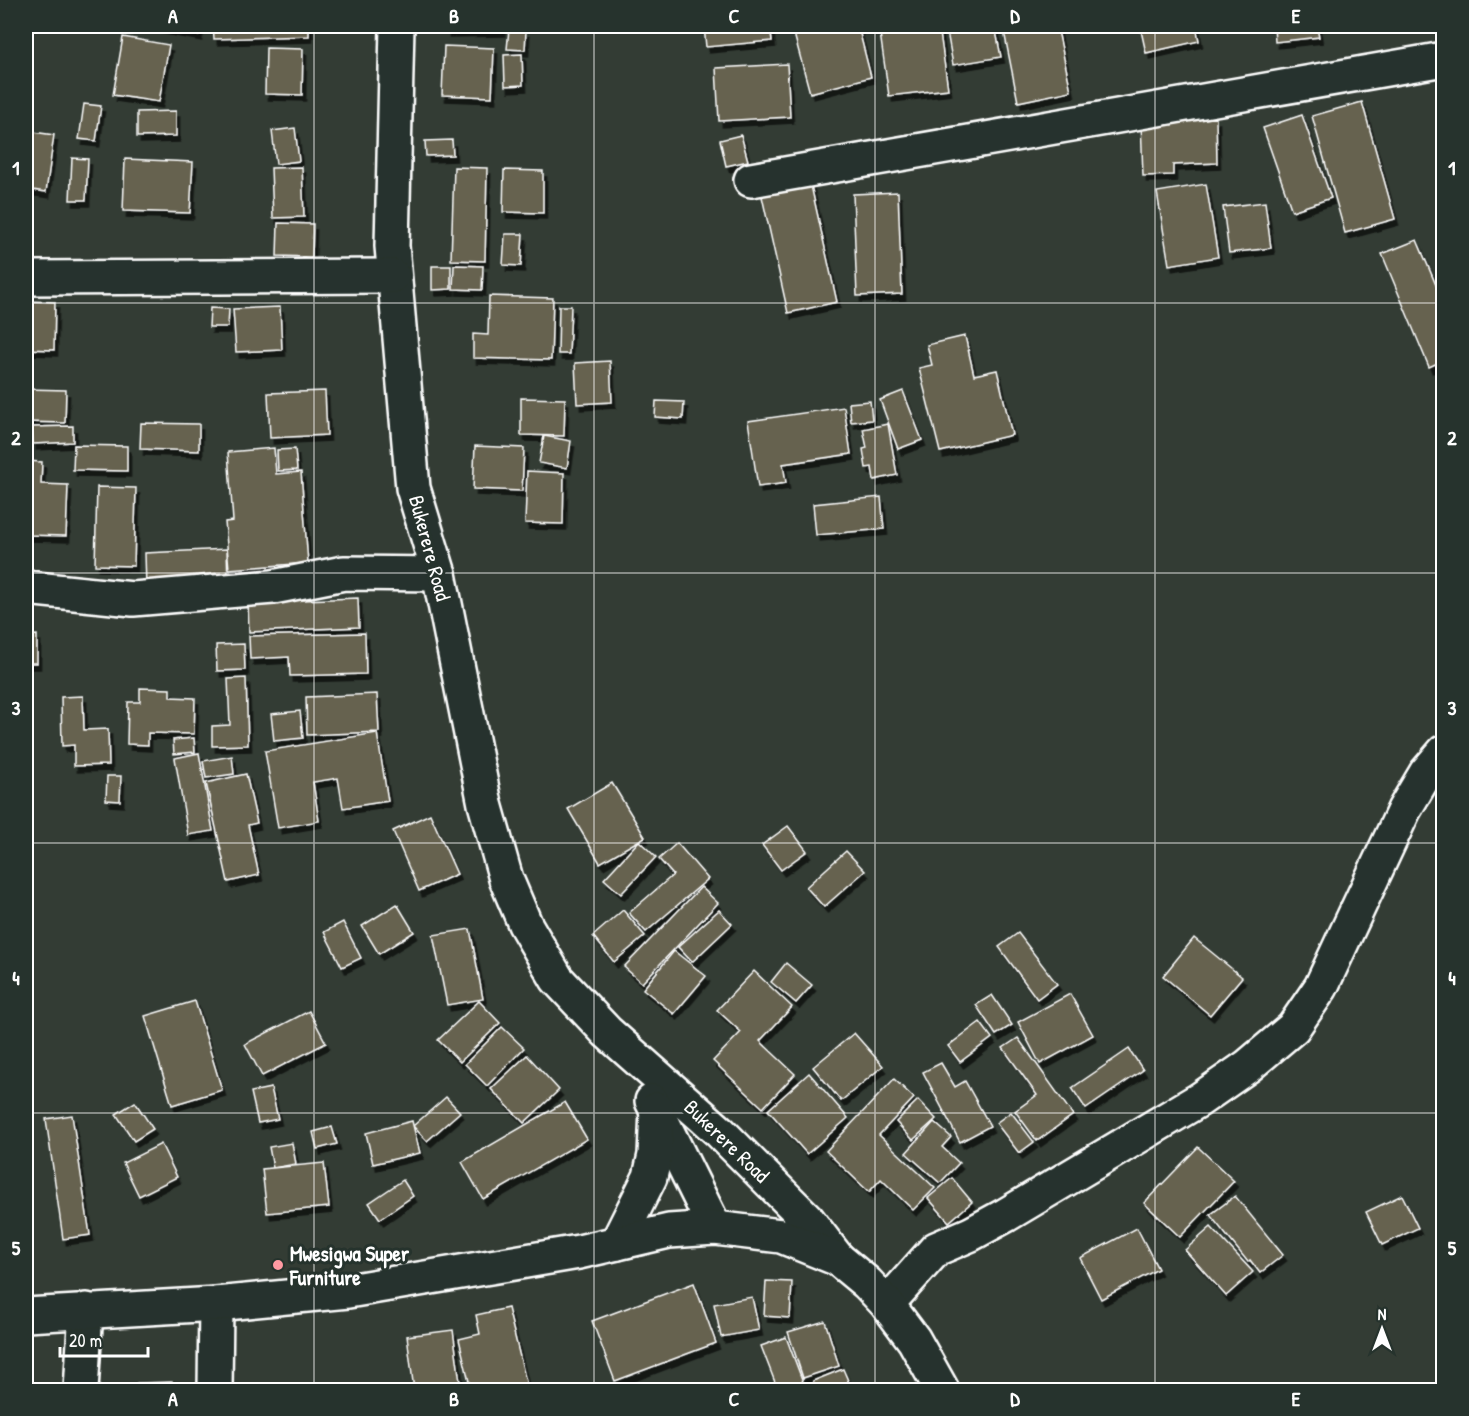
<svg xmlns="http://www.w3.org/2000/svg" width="1469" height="1416" font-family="'Patrick Hand',sans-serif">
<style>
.building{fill:#666250;stroke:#fff;stroke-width:1.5;filter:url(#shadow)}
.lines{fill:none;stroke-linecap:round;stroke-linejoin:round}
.minor-casing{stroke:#fff;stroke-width:38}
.major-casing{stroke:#fff;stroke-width:38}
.minor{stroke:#26332d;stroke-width:33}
.major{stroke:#26332d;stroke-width:33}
.grid{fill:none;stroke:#fff;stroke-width:1.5;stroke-opacity:0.55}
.poi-dot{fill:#ff9aa2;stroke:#26332d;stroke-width:2}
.labels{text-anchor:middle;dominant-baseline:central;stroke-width:6;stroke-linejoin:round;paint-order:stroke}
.street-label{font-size:21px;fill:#fff;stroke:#26332d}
.poi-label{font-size:21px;font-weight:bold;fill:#fff;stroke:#26332d;text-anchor:start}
.neatline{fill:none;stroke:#fff;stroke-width:2}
.grid-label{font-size:20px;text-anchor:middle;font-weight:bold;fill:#fff}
</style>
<defs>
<filter id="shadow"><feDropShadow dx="3.5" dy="6" stdDeviation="0" flood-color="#0009"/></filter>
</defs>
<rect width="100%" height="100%" fill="#333c34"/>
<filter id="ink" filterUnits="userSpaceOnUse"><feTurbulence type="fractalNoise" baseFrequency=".0167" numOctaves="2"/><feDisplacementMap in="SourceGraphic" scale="12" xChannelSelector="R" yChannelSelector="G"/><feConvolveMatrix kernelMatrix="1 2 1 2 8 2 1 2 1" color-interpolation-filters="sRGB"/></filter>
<g filter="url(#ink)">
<g class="building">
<path d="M151,26H200L198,35Z"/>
<path d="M213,26H309V36L214,39Z"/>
<path d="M446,26H501V30L446,31Z"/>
<path d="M704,26H770L772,41L706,47Z"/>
<path d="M808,26H858L871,77L810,93L793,30Z"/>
<path d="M933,26H939L948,89L889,96L880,33Z"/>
<path d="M946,26H995L1001,57L953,65Z"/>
<path d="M1003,26H1057L1071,91L1018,102Z"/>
<path d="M1140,26H1196L1199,41L1146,53Z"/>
<path d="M1274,26H1317L1319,37L1275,42Z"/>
<path d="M509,29L526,31L525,50L507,49Z"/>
<path d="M123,37L169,45L159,102L113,95Z"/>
<path d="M444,46L494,48L492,97L442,95Z"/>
<path d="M266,48L303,49L302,95L265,94Z"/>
<path d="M522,54L523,85L505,86L504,55Z"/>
<path d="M787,64L790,117L719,121L716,68Z"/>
<path d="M1362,102L1395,219L1345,233L1312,116Z"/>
<path d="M84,104L101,106L96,141L79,139Z"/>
<path d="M176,111V136L137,137V112Z"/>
<path d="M1302,115L1331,198L1292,211L1263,128Z"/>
<path d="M1216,118L1217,163L1173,165V175L1143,176L1141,121Z"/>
<path d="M295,128L299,161L276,164L272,131Z"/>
<path d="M26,131L54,135L46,192L26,189Z"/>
<path d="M741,135L748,161L726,166L720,140Z"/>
<path d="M452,140L453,155L426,156L425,141Z"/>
<path d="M72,158L88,159L86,200H70Z"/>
<path d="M125,159L193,162L190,213L123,211Z"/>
<path d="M302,167L304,217L273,218L271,168Z"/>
<path d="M454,167L487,168L485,261L451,260Z"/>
<path d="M504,170L543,171V213L503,212Z"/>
<path d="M810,181L837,302L788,313L761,192Z"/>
<path d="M1206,184L1218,257L1169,265L1157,192Z"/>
<path d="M898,192L902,294L857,296L853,194Z"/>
<path d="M1265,202L1271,248L1229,253L1223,207Z"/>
<path d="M278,223L313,224L312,257L277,256Z"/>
<path d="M505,234H523L521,266L503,265Z"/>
<path d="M1417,240L1444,304V360L1429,367L1382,254Z"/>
<path d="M454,265L483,266L482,290L453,289Z"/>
<path d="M432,266H451V289L432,290Z"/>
<path d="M489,296L553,298L551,360L473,358V334L488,335Z"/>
<path d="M26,301L55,302L54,350L26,349Z"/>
<path d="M559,306H571L569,354H558Z"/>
<path d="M280,307L282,350L236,352L233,309Z"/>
<path d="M210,308L229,309L228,327H209Z"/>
<path d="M965,336L974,375L997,370L1012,435L940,452L919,368L932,365L927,345Z"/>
<path d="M610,361L612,402L577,404L575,363Z"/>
<path d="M26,389L66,390L65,423L26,422Z"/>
<path d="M325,391L327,435L270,438L268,393Z"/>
<path d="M903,391L922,440L898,449L880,400Z"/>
<path d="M521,398L565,399L564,436L521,435Z"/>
<path d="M656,401L684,402L683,419L655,417Z"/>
<path d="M870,401L872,420L851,422L849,403Z"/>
<path d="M844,407L851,454L783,464L786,483L758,487L748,421Z"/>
<path d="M141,423L199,424V451L140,449Z"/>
<path d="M888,424L897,475L874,480L872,467L866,468L863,449L867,448L863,429Z"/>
<path d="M73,426V442L33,444L32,427Z"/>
<path d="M544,436L571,441L567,468L539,463Z"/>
<path d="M74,445L127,446V471L73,470Z"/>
<path d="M475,446L524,448L522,491L473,489Z"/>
<path d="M274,448L276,474L301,472L308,563L229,569L225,522L233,521L228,452Z"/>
<path d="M295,449L297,470L278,471L277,450Z"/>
<path d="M26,461L42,462L41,484L68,485L66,536L26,535Z"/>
<path d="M527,471L564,473L563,524L525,523Z"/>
<path d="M97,487L136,488L134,566L95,565Z"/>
<path d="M881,497L884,529L816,535L813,504Z"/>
<path d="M227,549L228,584L146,587L145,553Z"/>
<path d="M358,598L359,627L249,632L248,602Z"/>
<path d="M365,633L366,674L290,676L289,657L250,659L249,636Z"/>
<path d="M37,635V663H26V636Z"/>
<path d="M244,644L245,670L217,671L216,645Z"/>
<path d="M246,678L248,745L212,746V726L230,725L228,679Z"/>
<path d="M140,688L170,689V697L195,698L194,734L148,733V745L127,744L128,702H140Z"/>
<path d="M377,694L379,732L307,735L306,697Z"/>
<path d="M83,696L84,730L108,729L109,765L74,766V745L62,746L61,697Z"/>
<path d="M300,711L303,738L274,741L271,714Z"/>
<path d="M377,733L388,801L343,808L338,778L313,782L319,821L278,828L265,751Z"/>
<path d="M194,738L195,752L174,754L173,740Z"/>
<path d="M199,753L213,831L188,835L175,758Z"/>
<path d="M232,756L234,774L206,778L203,761Z"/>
<path d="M246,774L257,823L248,825L259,875L228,882L206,783Z"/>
<path d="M107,776H121L120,801L106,800Z"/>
<path d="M612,783L645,837L600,863L568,809Z"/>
<path d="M430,814L457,874L419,891L393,831Z"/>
<path d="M788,826L807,851L781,870L762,845Z"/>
<path d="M639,841L656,857L621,894L604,879Z"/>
<path d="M677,843L708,879L646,932L629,913L673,875L659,859Z"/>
<path d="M846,851L865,871L824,907L806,887Z"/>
<path d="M701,887L718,903L642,983L624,967Z"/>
<path d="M397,904L414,932L379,954L362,926Z"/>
<path d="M623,910L645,936L614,962L593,936Z"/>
<path d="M719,910L732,924L692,962L678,947Z"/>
<path d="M343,922L361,958L342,967L324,932Z"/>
<path d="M470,929L483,999L447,1005L433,935Z"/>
<path d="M1018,933L1057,984L1037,999L999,947Z"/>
<path d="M1194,938L1242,977L1210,1015L1163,976Z"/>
<path d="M674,951L706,976L674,1014L643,989Z"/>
<path d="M786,963L812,985L796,1003L771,982Z"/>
<path d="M26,967H28L30,1017H26Z"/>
<path d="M754,971L792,1007L760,1041L795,1074L763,1108L713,1061L741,1032L717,1010Z"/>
<path d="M1070,994L1093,1035L1040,1064L1018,1022Z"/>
<path d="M992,995L1012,1025L996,1035L976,1005Z"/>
<path d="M195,1001L222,1090L172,1105L145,1016Z"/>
<path d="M479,1001L500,1023L460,1062L438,1040Z"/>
<path d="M309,1011L326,1043L262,1076L245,1044Z"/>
<path d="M980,1022L992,1038L960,1062L948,1046Z"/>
<path d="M502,1027L524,1048L487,1086L465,1064Z"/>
<path d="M854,1033L883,1066L841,1101L813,1067Z"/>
<path d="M1018,1038L1073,1115L1037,1141L1015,1111L1037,1095L1003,1048Z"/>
<path d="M1129,1049L1143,1070L1086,1109L1072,1088Z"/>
<path d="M527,1055L559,1090L524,1123L491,1089Z"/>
<path d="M941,1063L955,1087L965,1081L990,1126L960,1142L923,1072Z"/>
<path d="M809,1073L848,1118L807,1154L768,1110Z"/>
<path d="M894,1079L914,1098L879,1135L935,1188L913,1210L881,1179L869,1192L826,1151Z"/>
<path d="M271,1088L278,1119L258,1123L251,1092Z"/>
<path d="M446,1097L460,1112L427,1141L413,1126Z"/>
<path d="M918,1100L936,1119L913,1140L896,1122Z"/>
<path d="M135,1102L153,1129L134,1141L116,1114Z"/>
<path d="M565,1102L587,1139L483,1199L462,1162Z"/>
<path d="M1011,1112L1034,1142L1019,1153L996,1123Z"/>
<path d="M72,1115L90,1235L63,1239L46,1119Z"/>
<path d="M412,1121L420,1153L373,1164L366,1133Z"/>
<path d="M934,1122L951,1137L942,1147L959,1163L940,1183L906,1153Z"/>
<path d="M332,1127L337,1144L317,1149L313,1132Z"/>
<path d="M292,1143L296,1164L273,1168L269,1147Z"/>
<path d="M161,1144L177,1177L139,1196L123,1163Z"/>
<path d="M1198,1147L1234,1181L1180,1237L1144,1203Z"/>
<path d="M324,1163L329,1207L267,1213L262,1169Z"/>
<path d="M952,1178L972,1202L949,1222L928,1198Z"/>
<path d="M403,1180L413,1196L380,1219L369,1203Z"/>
<path d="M1402,1195L1418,1228L1382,1245L1366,1212Z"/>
<path d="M1235,1196L1283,1255L1260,1273L1250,1260L1248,1262L1210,1215Z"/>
<path d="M1211,1227L1253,1272L1226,1296L1185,1250Z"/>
<path d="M1137,1228L1158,1269L1101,1299L1080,1258Z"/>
<path d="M766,1281L792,1282L790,1318L764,1316Z"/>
<path d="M694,1283L716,1343L615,1381L592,1321Z"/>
<path d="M752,1297L759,1330L721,1337L714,1304Z"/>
<path d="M508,1308L528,1390H471L459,1339L480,1334L476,1315Z"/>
<path d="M825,1321L839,1366L803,1378L788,1332Z"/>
<path d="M453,1330L461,1390H414L407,1336Z"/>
<path d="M786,1337L806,1390H778L761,1346Z"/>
<path d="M843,1369L852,1390H816L813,1381Z"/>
<path d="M172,1382V1390H137V1383Z"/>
</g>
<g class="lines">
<g class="minor-casing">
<g id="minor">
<path d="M397,26L392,246L413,488L439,574L485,804L506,879L525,924L557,979L607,1032L720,1132L808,1220L838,1259"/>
<path d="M751,180L1444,59"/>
<path d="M26,278L393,276"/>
<path d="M26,588L133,599L273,587L344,573L439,574"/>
<path d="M652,1101L715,1228"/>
<path d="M887,1304L936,1249L971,1234L1006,1215L1199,1100L1248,1066L1293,1028L1321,987L1404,810L1426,773L1444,752"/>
<path d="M81,1390L86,1310"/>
<path d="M215,1390L216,1304"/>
</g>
</g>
<g class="major-casing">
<g id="major">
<path d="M617,1243L650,1177L655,1155L657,1109"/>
<path d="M26,1315L216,1304L348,1291L579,1252L669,1231L715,1228L781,1236L838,1259L867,1283L887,1304L914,1340L942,1390"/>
</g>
</g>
<use href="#minor" class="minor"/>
<use href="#major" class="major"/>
</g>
</g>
<path class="grid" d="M314,26V1390M594,26V1390M875,26V1390M1155,26V1390M26,303H1444M26,573H1444M26,843H1444M26,1113H1444"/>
<circle class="poi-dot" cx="278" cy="1265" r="6"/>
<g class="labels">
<g class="street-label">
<text transform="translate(430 548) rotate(75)">Bukerere Road</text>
<text transform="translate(727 1141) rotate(44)">Bukerere Road</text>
</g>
<g class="poi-label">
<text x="290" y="1253">Mwesigwa Super<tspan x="290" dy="24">Furniture</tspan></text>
</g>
</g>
<rect width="1469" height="1416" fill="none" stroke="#26332d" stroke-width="66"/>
<g transform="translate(1382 1329)" stroke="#26332d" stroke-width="4.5" paint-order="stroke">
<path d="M0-4.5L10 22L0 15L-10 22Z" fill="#ffffff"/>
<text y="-9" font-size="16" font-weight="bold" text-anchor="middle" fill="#ffffff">N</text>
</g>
<path d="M60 1347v9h88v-9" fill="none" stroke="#ffffff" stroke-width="3"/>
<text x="69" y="1347" font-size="18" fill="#ffffff" stroke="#26332d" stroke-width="4.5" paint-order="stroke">20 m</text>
<rect x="33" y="33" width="1403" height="1350" class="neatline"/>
<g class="grid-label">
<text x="173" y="23">A</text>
<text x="454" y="23">B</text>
<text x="734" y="23">C</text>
<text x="1015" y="23">D</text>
<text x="1296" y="23">E</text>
<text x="16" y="175">1</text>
<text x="1452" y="175">1</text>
<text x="16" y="445">2</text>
<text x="1452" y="445">2</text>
<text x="16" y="715">3</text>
<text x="1452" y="715">3</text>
<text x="16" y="985">4</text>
<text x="1452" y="985">4</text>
<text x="16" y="1255">5</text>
<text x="1452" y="1255">5</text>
<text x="173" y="1406">A</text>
<text x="454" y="1406">B</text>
<text x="734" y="1406">C</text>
<text x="1015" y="1406">D</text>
<text x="1296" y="1406">E</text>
</g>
</svg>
